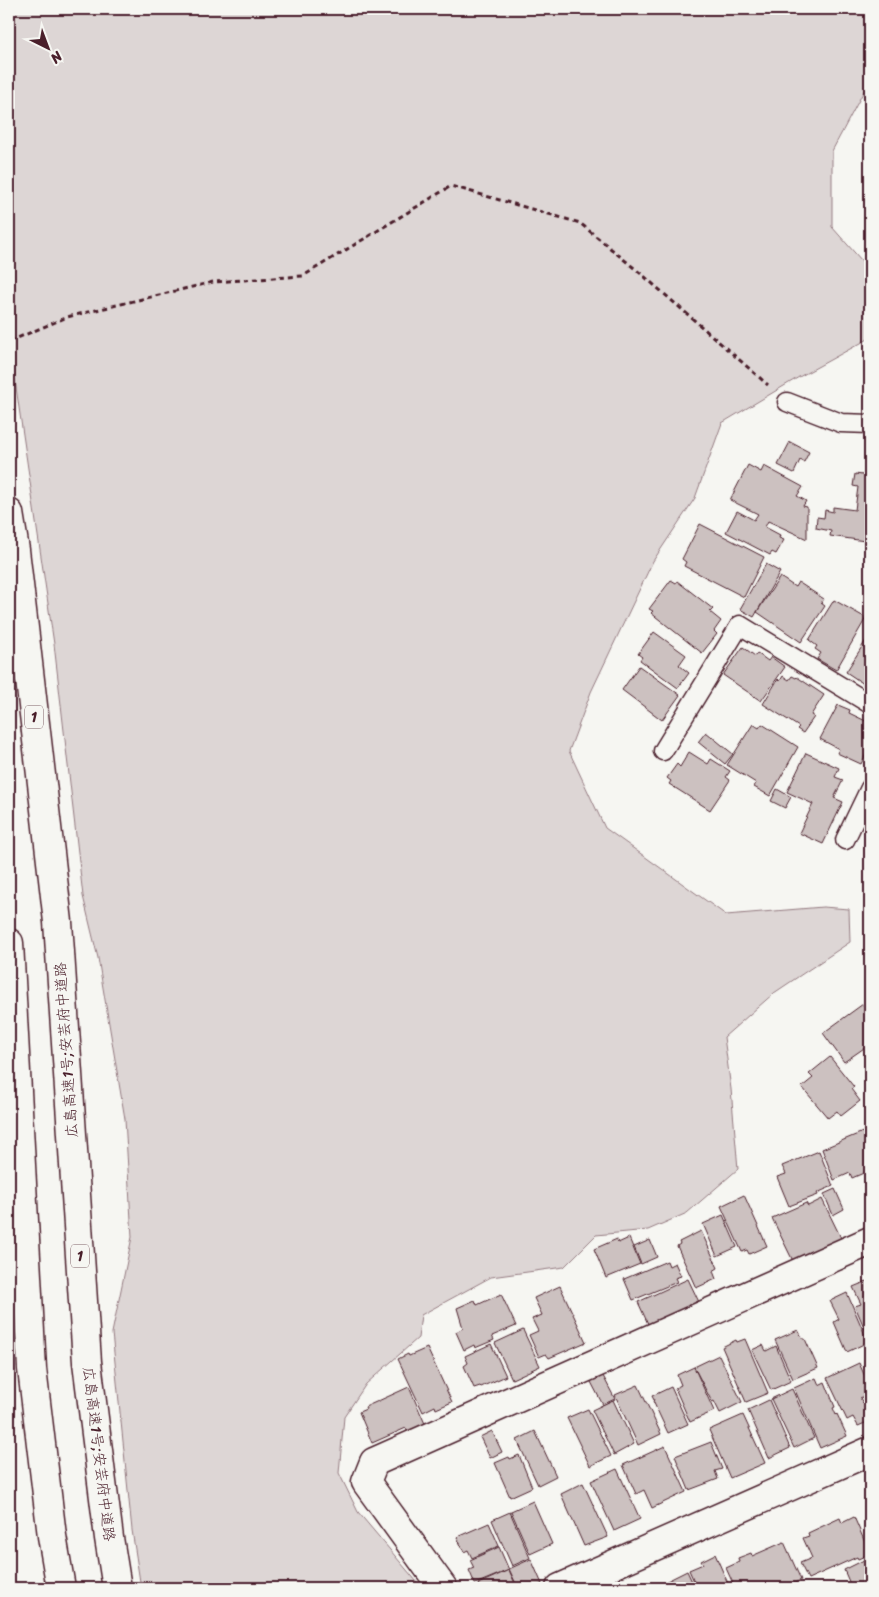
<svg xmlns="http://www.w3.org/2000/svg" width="879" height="1597" font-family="Sriracha,'Klee One',sans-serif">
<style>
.green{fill:#ddd6d5;stroke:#947a80}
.building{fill:#ccc1c0;stroke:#4a1f2b}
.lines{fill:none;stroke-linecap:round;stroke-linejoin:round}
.lane-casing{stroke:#4a1f2b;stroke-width:21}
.street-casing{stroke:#4a1f2b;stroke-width:31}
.highway-casing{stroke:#4a1f2b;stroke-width:31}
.path{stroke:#4a1f2b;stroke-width:3;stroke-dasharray:5 4;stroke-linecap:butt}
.lane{stroke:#f6f6f2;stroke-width:18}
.street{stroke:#f6f6f2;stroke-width:28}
.highway{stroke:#f6f6f2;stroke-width:28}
.labels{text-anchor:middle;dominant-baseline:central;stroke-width:4;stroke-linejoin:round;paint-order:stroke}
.shield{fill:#f6f6f2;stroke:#7e6067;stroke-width:1}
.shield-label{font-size:14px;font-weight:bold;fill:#4a1f2b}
.street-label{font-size:15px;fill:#4a1f2b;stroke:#f6f6f2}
</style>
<rect width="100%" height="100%" fill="#f6f6f2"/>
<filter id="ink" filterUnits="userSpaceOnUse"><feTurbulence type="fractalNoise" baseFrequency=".02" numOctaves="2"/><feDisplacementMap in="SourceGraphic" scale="10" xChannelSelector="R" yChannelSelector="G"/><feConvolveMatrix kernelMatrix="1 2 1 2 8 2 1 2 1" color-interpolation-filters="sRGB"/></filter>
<g filter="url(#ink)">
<path class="green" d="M9,9H870V83L866,87L832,151V227L862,261L870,260V338L799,377L722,423L695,498L653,561L591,692L569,751L605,828L726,915L823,907L849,909L850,942L774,993L724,1037L731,1089L738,1169L687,1213L648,1230L596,1235L564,1267L491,1277L421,1315L418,1338L366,1384L344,1417L339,1473L358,1512L422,1588H141L132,1530L112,1333L132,1237L125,1119L98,958L83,896L54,644L9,340Z"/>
<g class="building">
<path d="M790,442L809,452L804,462L800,460L794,473L778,465Z"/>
<path d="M748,465L761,472L764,466L803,487L797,496L806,501L803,506L807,507V539L768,521L765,527L780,535L779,538L784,540L776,554L772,552L770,555L726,532L737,511L754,520L758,514L730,500Z"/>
<path d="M855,474L870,476V527L868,526L865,541L830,536L831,531L816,528L817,517L824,518L825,510L833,512V507L855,510L858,487L853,486Z"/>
<path d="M700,524L764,557L744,597L684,566L686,562L682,559Z"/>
<path d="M766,564L780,572L754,617L740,609Z"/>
<path d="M780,577L795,587L798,582L824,599L821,603L825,606L801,642L757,612Z"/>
<path d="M671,580L676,583L677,581L713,609L710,612L721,621L714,631L717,634L702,653L651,613L653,611L649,609Z"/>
<path d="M834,600L866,618L836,670L817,659L821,653L815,649L817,646L809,640Z"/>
<path d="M654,632L686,655L679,665L689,673L678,688L640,660L642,657L638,654Z"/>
<path d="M870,634V688L846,672Z"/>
<path d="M743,647L755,656L757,653L768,661L771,657L785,667L761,701L723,675Z"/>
<path d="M639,666L680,695L662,720L622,690Z"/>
<path d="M783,676L789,680L792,676L796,678L797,677L824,695L811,715L814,717L803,733L797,729L799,727L763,704L778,679L780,681Z"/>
<path d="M838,705L850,710L849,713L870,723V746L861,764L837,753L839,749L820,739Z"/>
<path d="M753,724L759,728L762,724L798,747L770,796L754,787L756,783L727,765Z"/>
<path d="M706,732L733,754L725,764L698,742Z"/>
<path d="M689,752L708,764L711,759L730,771L726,777L730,780L710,810L669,784L671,781L667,778L677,764L680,767Z"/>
<path d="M806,753L839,768L835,777L843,780L834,798L843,802L823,844L799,833L813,804L787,792Z"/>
<path d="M777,789L791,797L785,808L771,801Z"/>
<path d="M863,1004L870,1014V1044L844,1062L823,1033Z"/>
<path d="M830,1057L854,1087L851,1089L860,1101L841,1116L837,1111L828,1118L802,1087L813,1078L809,1074Z"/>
<path d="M870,1129V1167L865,1169L866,1172L852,1178L850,1173L834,1180L822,1149Z"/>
<path d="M819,1151L833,1186L817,1193L818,1195L789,1206L777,1177L786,1174L782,1166Z"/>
<path d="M835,1189L844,1209L833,1215L824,1194Z"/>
<path d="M744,1195L767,1246L749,1254L747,1250L742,1252L721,1206Z"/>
<path d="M822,1199L841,1238L793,1261L772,1218L806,1203L808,1206Z"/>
<path d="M723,1215L737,1247L717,1256L703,1224Z"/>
<path d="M701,1231L718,1268L713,1271L716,1279L696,1288L677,1246L680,1244L679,1242Z"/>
<path d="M629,1238L640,1264L606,1278L594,1249L617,1239L618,1243Z"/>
<path d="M650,1240L657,1257L641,1264L634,1247Z"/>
<path d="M667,1261L669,1266L675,1263L681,1276L675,1278L677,1282L633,1300L624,1279Z"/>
<path d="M688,1279L699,1302L649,1326L638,1302Z"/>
<path d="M870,1280V1341L855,1306L861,1304L853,1287Z"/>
<path d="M560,1286L586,1342L549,1358L546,1354L539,1357L529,1335L538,1331L532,1319L542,1315L534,1298Z"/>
<path d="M847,1293L868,1342L847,1352L834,1322L839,1319L830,1301Z"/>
<path d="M501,1294L516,1326L492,1336L494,1340L475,1348L474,1345L464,1350L456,1332L463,1328L457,1308L475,1300L477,1305Z"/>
<path d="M523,1330L540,1366L512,1379L495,1343Z"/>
<path d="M798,1330L803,1339H805L818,1368L793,1379L775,1340Z"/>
<path d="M745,1339L768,1393L746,1402L722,1347L736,1340L737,1342Z"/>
<path d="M491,1344L506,1376L481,1387L480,1386L474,1388L464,1366L468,1363L465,1356Z"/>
<path d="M763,1345L766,1351L776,1346L791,1381L771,1390L752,1350Z"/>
<path d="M427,1348L452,1402L436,1409L435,1406L423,1412L398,1359L408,1354L409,1356Z"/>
<path d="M719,1355L742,1402L720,1413L714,1401L712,1402L694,1367Z"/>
<path d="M859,1363L867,1381L865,1382L870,1393L860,1398L863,1403L870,1399V1421L858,1426L853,1417L847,1420L827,1378Z"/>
<path d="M694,1367L714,1411L690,1422L675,1388L681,1385L677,1375Z"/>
<path d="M602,1374L615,1399L603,1405L590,1380Z"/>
<path d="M816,1378L819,1385L825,1382L835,1407L833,1408L836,1415L837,1414L847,1436L820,1448L794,1388Z"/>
<path d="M638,1385L661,1434L638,1445L615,1395Z"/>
<path d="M409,1387L426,1426L408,1434L406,1428L372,1443L359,1412L366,1409L365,1407Z"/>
<path d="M671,1387L688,1424L668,1433L653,1401L654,1400L652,1396Z"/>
<path d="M792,1389L814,1438L794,1448L771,1399Z"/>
<path d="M613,1400L634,1444L614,1455L592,1410Z"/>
<path d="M769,1400L790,1448L769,1458L748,1410Z"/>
<path d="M588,1409L611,1456L590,1466L567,1418Z"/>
<path d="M743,1415L765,1463L730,1478L709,1430Z"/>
<path d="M492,1431L502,1452L490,1458L480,1437Z"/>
<path d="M535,1431L556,1476L538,1485L517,1440Z"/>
<path d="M711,1442L722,1469L715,1471L718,1479L689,1490L675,1456Z"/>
<path d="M665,1446L686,1492L652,1508L644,1490L636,1494L623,1465Z"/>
<path d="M519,1455L532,1487L510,1497L495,1463L509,1457L510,1459Z"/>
<path d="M617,1469L640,1519L614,1531L591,1481Z"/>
<path d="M583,1483L608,1537L584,1546L561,1494Z"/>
<path d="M533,1501L552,1544L530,1554L511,1511Z"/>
<path d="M510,1512L530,1558L512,1566L492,1520Z"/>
<path d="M854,1517L870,1554L858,1559L857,1557L808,1579L800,1563L812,1558L803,1538L809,1536L808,1533L840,1518L842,1523Z"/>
<path d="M489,1523L499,1546L472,1558L468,1550L464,1552L457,1537Z"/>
<path d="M784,1542L801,1580L783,1588H735L726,1568L739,1562L738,1558L751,1553L752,1556Z"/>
<path d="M499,1547L509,1570L475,1584L469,1570L474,1568L470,1560Z"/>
<path d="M715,1554L730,1588H697L689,1570L703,1564L701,1561Z"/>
<path d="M870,1557V1588H842L850,1584L844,1570Z"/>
<path d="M531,1559L542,1584L533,1588H518L509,1569Z"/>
<path d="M509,1570L517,1588H475L479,1586L478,1584Z"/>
<path d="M687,1571L695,1588H668L665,1582Z"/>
</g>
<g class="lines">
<g class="lane-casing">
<g id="lane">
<path d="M787,402L841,423L870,424"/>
<path d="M663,751L740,625L870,704"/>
<path d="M845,840L870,788"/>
</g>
</g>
<g class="street-casing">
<g id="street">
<path d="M443,1588L366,1482L374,1462L870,1241"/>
<path d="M560,1588L870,1451"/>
</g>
</g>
<g class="highway-casing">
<g id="highway">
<path d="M9,513L15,550L58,922L87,1362L109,1538L117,1588"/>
<path d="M9,943L32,1369L52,1536L61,1588"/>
</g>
</g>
<path class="path" d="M10,341L67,317L213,282L303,276L451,186L580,223L645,277L768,385"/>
<use href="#lane" class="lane"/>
<use href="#street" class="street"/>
<use href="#highway" class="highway"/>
</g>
</g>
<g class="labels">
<g class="shield">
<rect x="25" y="705.5" width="18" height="23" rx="4"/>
<rect x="71" y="1244.5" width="18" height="23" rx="4"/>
</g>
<g class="shield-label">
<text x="34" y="717">1</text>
<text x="80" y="1256">1</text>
</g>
<g class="street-label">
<text transform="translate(66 1050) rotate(-94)">広島高速1号;安芸府中道路</text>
<text transform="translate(99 1454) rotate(83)">広島高速1号;安芸府中道路</text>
</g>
</g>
<rect width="879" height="1597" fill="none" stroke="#f6f6f2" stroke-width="30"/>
<rect x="15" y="15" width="849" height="1567" fill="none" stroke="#4a1f2b" stroke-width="2" filter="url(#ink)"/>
<g transform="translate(48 48) rotate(138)" stroke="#f6f6f2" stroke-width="4" paint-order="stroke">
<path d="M0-4L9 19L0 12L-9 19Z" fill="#4a1f2b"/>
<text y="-8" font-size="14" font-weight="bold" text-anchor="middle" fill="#4a1f2b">N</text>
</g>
</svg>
